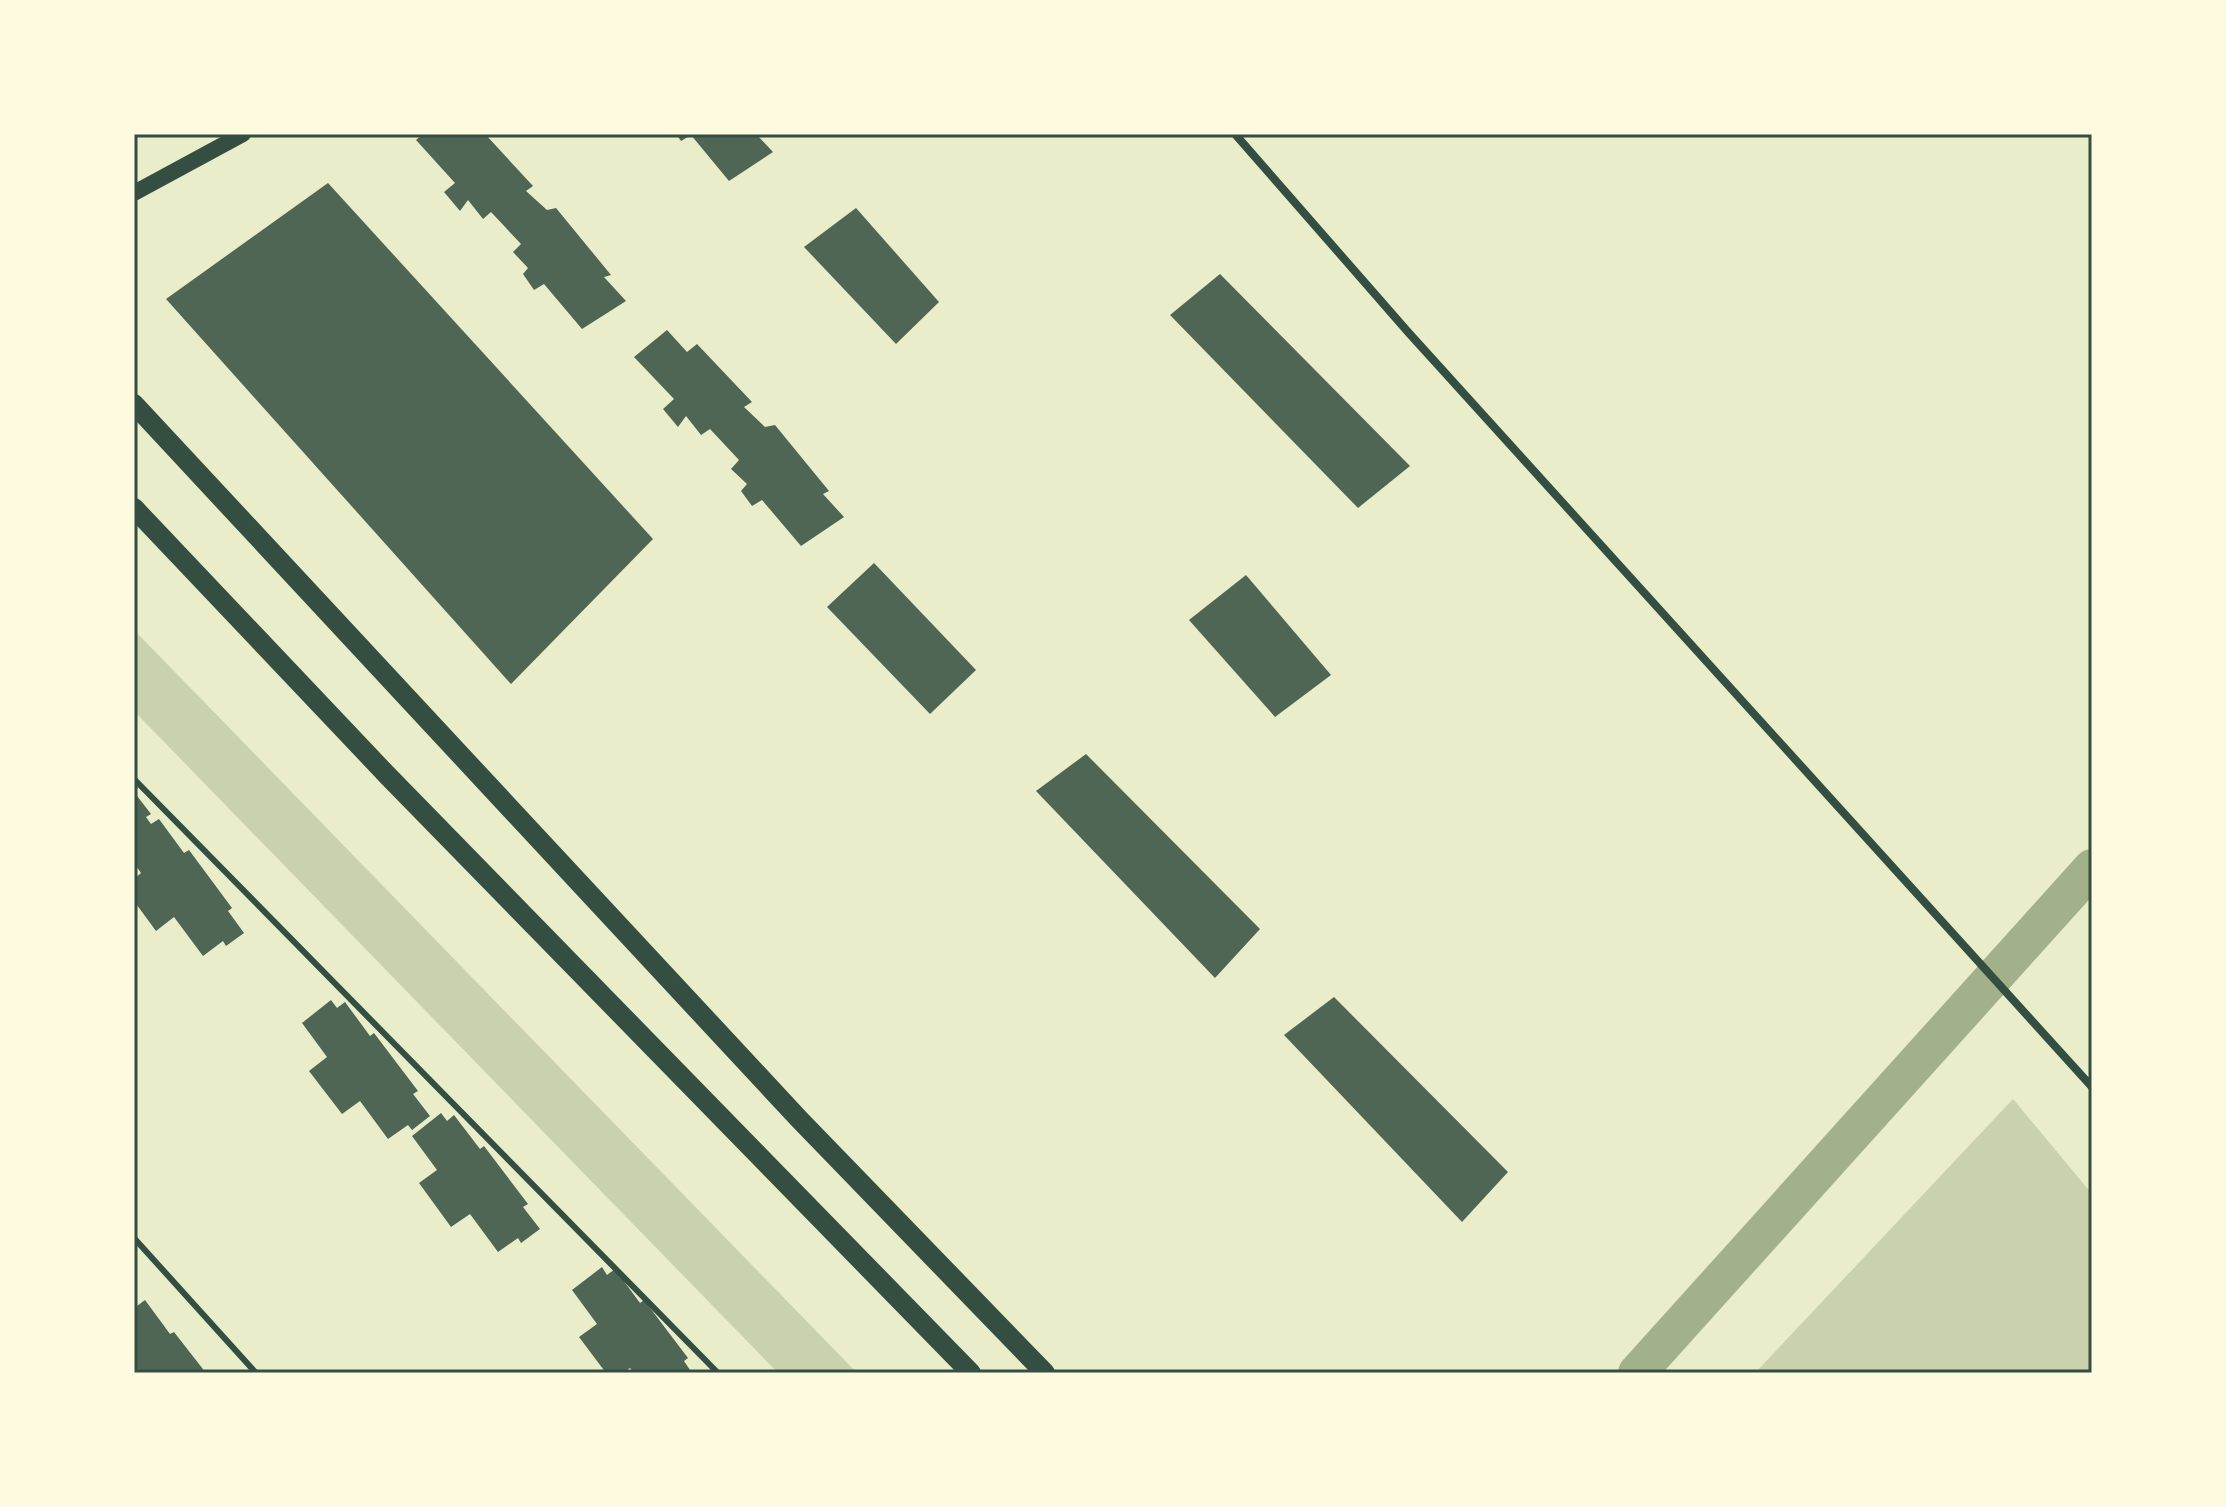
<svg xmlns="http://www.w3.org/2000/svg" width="2226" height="1507" font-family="'Archivo Narrow',sans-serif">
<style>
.green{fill:#cad2ad}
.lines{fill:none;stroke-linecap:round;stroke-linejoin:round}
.canal{stroke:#a3b18a;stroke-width:38}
.building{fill:#4f6655}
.service{stroke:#344e41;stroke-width:6}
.minor{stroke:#344e41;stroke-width:8}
.secondary{stroke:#344e41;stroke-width:16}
.primary{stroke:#344e41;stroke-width:20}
.tram{stroke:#7c8e77;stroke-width:2}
.neatline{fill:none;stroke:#344e41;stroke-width:3}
</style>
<rect width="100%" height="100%" fill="#e9edc9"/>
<g class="green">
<path d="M134,630L857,1373H778L134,711Z"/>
<path d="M2013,1099L2092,1194V1373H1755Z"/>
</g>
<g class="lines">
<path class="canal" d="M1637,1373L2092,868"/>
</g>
<g class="building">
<path d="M423,134H485L533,186L526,191L547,210L556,208L611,275L604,277L626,301L582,329L544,284L534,290L523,274L528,268L513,252L521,244L491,212L483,219L468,200L460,211L444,192L455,183L416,140Z"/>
<path d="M676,134H756L773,152L729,181L691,135L681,141Z"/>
<path d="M328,183L653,539L511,684L166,299Z"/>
<path d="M856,208L939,302L896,344L804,247Z"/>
<path d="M1220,274L1410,466L1358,508L1170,315Z"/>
<path d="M667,330L687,352L697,344L752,402L744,407L765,427L775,425L829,491L823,494L844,517L801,546L762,500L752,506L741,491L747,484L731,469L739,460L710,429L701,435L686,416L678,427L663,409L674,399L634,357Z"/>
<path d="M874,563L976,670L930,714L827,607Z"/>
<path d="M1246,575L1331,675L1275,717L1189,620Z"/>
<path d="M1086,754L1260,929L1215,978L1036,791Z"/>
<path d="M134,782L138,788L134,792L151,814L146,817L151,824L159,819L184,853L189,850L232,908L228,911L244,933L226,946L223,941L203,956L174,917L156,931L134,901V879L141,873L134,863Z"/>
<path d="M1334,997L1508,1172L1462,1222L1284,1035Z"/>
<path d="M331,1000L337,1008L345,1002L370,1036L374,1033L418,1091L413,1094L430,1116L412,1130L408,1125L388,1139L360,1101L342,1114L309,1071L327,1057L302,1023Z"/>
<path d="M441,1113L447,1121L454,1115L480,1149L484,1146L528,1204L523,1207L540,1229L521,1243L518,1238L498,1252L470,1214L451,1227L419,1183L437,1170L412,1136Z"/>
<path d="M602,1267L607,1275L615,1269L640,1303L644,1300L688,1358L684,1361L692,1373H634L630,1368L623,1373H606L579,1337L597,1324L572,1290Z"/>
<path d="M145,1300L170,1334L174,1332L206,1373H134V1302L137,1306Z"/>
</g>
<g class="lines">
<g class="service">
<path d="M134,779L718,1373"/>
<path d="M134,1238L256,1373"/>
</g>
<path class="minor" d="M1235,134L1408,332L2092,1087"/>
<path class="secondary" d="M134,193L243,134"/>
<g class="primary">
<path d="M134,404L799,1119L1045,1373"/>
<path d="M134,508L388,776L971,1373"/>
</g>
<path class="tram" d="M134,136L137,134"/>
</g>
<rect width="2226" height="1507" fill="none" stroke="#fefae0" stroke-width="272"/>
<rect x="136" y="136" width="1954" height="1235" class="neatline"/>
</svg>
